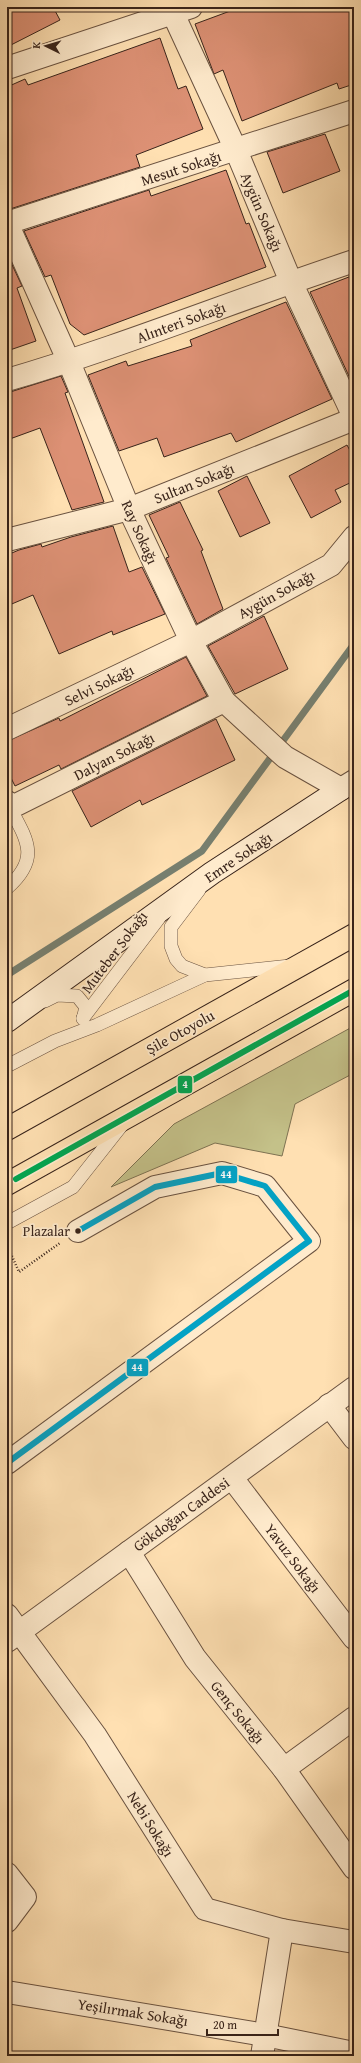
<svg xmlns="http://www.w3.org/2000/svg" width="361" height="2063" font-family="'Gentium Book Plus',serif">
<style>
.green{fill:#c4c189;stroke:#7e7252}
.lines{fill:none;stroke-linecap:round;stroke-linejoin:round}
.stream{stroke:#777f6f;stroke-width:7}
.building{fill:#dd9175;stroke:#38231a}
.lane-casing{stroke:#6a5240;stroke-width:14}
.street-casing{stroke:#6a5240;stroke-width:24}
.secondary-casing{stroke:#38231a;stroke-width:24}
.highway-casing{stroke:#38231a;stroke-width:24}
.path{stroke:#38231a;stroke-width:2.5;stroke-dasharray:1 2;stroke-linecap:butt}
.lane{stroke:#ffebcd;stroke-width:13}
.street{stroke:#ffebcd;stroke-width:22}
.secondary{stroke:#ffebcd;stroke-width:22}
.highway{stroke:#ffe0b2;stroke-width:22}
.bus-1-casing{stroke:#ffebcd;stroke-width:9}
.bus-2-casing{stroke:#ffebcd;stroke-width:9}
.bus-1{stroke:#00a651;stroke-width:6}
.bus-2{stroke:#03a2c5;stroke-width:6}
.bus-dot{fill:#38231a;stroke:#ffebcd;stroke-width:1.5}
.labels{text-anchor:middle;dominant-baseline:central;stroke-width:3.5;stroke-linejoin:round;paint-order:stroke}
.bus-label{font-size:14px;fill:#38231a;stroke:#ffebcd;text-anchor:end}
.street-label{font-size:15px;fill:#38231a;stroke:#ffebcd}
.line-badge{stroke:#ffebcd;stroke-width:1.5}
.badge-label{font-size:11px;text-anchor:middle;font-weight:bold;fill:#fff}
</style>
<rect width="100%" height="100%" fill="#ffe0b2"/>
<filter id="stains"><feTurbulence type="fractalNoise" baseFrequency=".005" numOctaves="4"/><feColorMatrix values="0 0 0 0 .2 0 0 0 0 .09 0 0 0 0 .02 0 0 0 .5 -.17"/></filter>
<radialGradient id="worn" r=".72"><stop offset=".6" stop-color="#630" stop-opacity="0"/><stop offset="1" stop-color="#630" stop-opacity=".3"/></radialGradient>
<path class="green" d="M354,1026V1073L295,1104L282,1156L215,1143L111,1187L174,1124Z"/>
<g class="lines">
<path class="stream" d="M7,975L202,851L354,644"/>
</g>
<g class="building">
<path d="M7,7H53L60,20L7,47Z"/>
<path d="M241,7H354V84L339,89L337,83L242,121L223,70L214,74L195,24Z"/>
<path d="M160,38L178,89L186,86L203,129L136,155L140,167L7,210V87L25,79L28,85Z"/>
<path d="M325,134L340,171L283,193L267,152Z"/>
<path d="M226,170L246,224L249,223L266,267L84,335L70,324L51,275L45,277L24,231L149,190L151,196Z"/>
<path d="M7,254L22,286L17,288L36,341L7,351Z"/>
<path d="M354,275V387L310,292Z"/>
<path d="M286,302L332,399L236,442L231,433L164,457L157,438L119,451L88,375L126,361L128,366L192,346L190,340Z"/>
<path d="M61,376L68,392L65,393L104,502L72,510L40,428L7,440V393Z"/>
<path d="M347,445L354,458V481L335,490L341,502L311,518L289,476Z"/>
<path d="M247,476L270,523L240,537L218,491Z"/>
<path d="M180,502L203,550L201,551L223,609L197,624L166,558L169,557L149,515Z"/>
<path d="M113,526L129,572L142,567L165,614L113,635L112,631L59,654L33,595L7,606V555L19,550L41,544L42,547L71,537Z"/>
<path d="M264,616L288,669L235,694L208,646Z"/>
<path d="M186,657L207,696L61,769L59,765L15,786L7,770V741L59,718L60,721Z"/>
<path d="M216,719L235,760L142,805L140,800L91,827L72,791Z"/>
</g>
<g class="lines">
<g class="lane-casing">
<g id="lane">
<path d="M7,888C40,859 28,841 10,808"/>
<path d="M199,890L171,927V946L176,959L182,966L205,975"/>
<path d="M45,1001L57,995L77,996L86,1007L83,1019"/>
<path d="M83,1018L159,918"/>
<path d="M7,1066L55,1041L97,1025L205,975L290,966"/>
<path d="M7,1223L73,1187L122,1125"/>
</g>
</g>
<g class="street-casing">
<g id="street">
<path d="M170,7L236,150L291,282L354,417"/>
<path d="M7,68L191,7"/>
<path d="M7,223L69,362L129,509L191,641L224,701L285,757L341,789L354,781"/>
<path d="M7,223L354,111"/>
<path d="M7,380C124,346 238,299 354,261"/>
<path d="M7,540L129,509L354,419"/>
<path d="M7,729L191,641L331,565L354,537"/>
<path d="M7,802L10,808L224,701"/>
<path d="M329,1405L354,1438"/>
<path d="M7,1463L309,1241L265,1186L222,1173L155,1187L78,1231"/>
<path d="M232,1478L354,1638"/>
<path d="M129,1552L195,1658L284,1769L354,1868"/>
<path d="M7,1615L95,1735L205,1909L282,1930L354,1942"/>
<path d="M7,1641L354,1388"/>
<path d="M284,1769L354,1718"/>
<path d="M7,1874L25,1897L7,1921"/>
<path d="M7,1992L265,2035L354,2053"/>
<path d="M262,2056L282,1930"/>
</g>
</g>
<g class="secondary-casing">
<path id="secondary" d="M7,1021L212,873L341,789"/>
</g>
<g class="highway-casing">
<g id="highway">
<path d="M7,1129L354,935"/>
<path d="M7,1184L354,990"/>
</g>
</g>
<path class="path" d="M7,1245L19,1272L60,1243"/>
<use href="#lane" class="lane"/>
<use href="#street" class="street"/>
<use href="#secondary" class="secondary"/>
<use href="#highway" class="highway"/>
<g class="bus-1-casing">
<path id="bus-1" d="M16,1179L354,990"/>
</g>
<g class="bus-2-casing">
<path id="bus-2" d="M7,1463L309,1241L265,1186L222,1173L155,1187L78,1231"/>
</g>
<use href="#bus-1" class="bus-1"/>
<use href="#bus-2" class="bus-2"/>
</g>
<circle class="bus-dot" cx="78" cy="1231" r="3.5"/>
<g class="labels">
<g class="bus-label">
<text x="70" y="1231">Plazalar</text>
</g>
<g class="street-label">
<text transform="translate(181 168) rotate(-18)">Mesut Sokağı</text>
<text transform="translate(262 212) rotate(67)">Aygün Sokağı</text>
<text transform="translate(181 322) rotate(-20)">Alınteri Sokağı</text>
<text transform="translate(194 483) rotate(-22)">Sultan Sokağı</text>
<text transform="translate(140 532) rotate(66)">Ray Sokağı</text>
<text transform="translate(276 594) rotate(-29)">Aygün Sokağı</text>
<text transform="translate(99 685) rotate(-26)">Selvi Sokağı</text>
<text transform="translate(114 756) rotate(-27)">Dalyan Sokağı</text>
<text transform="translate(238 857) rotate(-34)">Emre Sokağı</text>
<text transform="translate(114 952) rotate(-53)">Muteber Sokağı</text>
<text transform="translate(180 1032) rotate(-29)">Şile Otoyolu</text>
<text transform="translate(181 1514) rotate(-36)">Gökdoğan Caddesi</text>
<text transform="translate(293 1558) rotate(53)">Yavuz Sokağı</text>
<text transform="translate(238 1712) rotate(51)">Genç Sokağı</text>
<text transform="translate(151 1824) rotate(58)">Nebi Sokağı</text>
<text transform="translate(133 2012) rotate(9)">Yeşilırmak Sokağı</text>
</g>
</g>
<g class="line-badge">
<rect x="177" y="1075" width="16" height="19" rx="4" fill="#00a651"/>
<rect x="215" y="1165" width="23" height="19" rx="4" fill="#03a2c5"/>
<rect x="126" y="1358" width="23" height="19" rx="4" fill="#03a2c5"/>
</g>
<g class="badge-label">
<text x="185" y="1088">4</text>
<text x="226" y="1178">44</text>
<text x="137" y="1371">44</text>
</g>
<rect width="361" height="2063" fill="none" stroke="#ffe0b2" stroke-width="24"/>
<rect x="8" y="8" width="345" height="2047" fill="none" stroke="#38231a" stroke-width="2"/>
<rect x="12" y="12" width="337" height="2039" fill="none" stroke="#38231a"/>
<g transform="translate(46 46) rotate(275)" stroke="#ffebcd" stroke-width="3" paint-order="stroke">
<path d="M0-3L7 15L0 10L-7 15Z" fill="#38231a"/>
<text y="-6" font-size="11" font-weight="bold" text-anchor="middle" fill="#38231a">K</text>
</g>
<path d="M207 2029v6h71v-6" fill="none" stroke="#38231a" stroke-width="2"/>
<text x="213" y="2029" font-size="12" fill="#38231a" stroke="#ffebcd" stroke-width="3" paint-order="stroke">20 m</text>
<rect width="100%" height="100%" filter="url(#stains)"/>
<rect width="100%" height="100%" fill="url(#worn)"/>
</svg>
